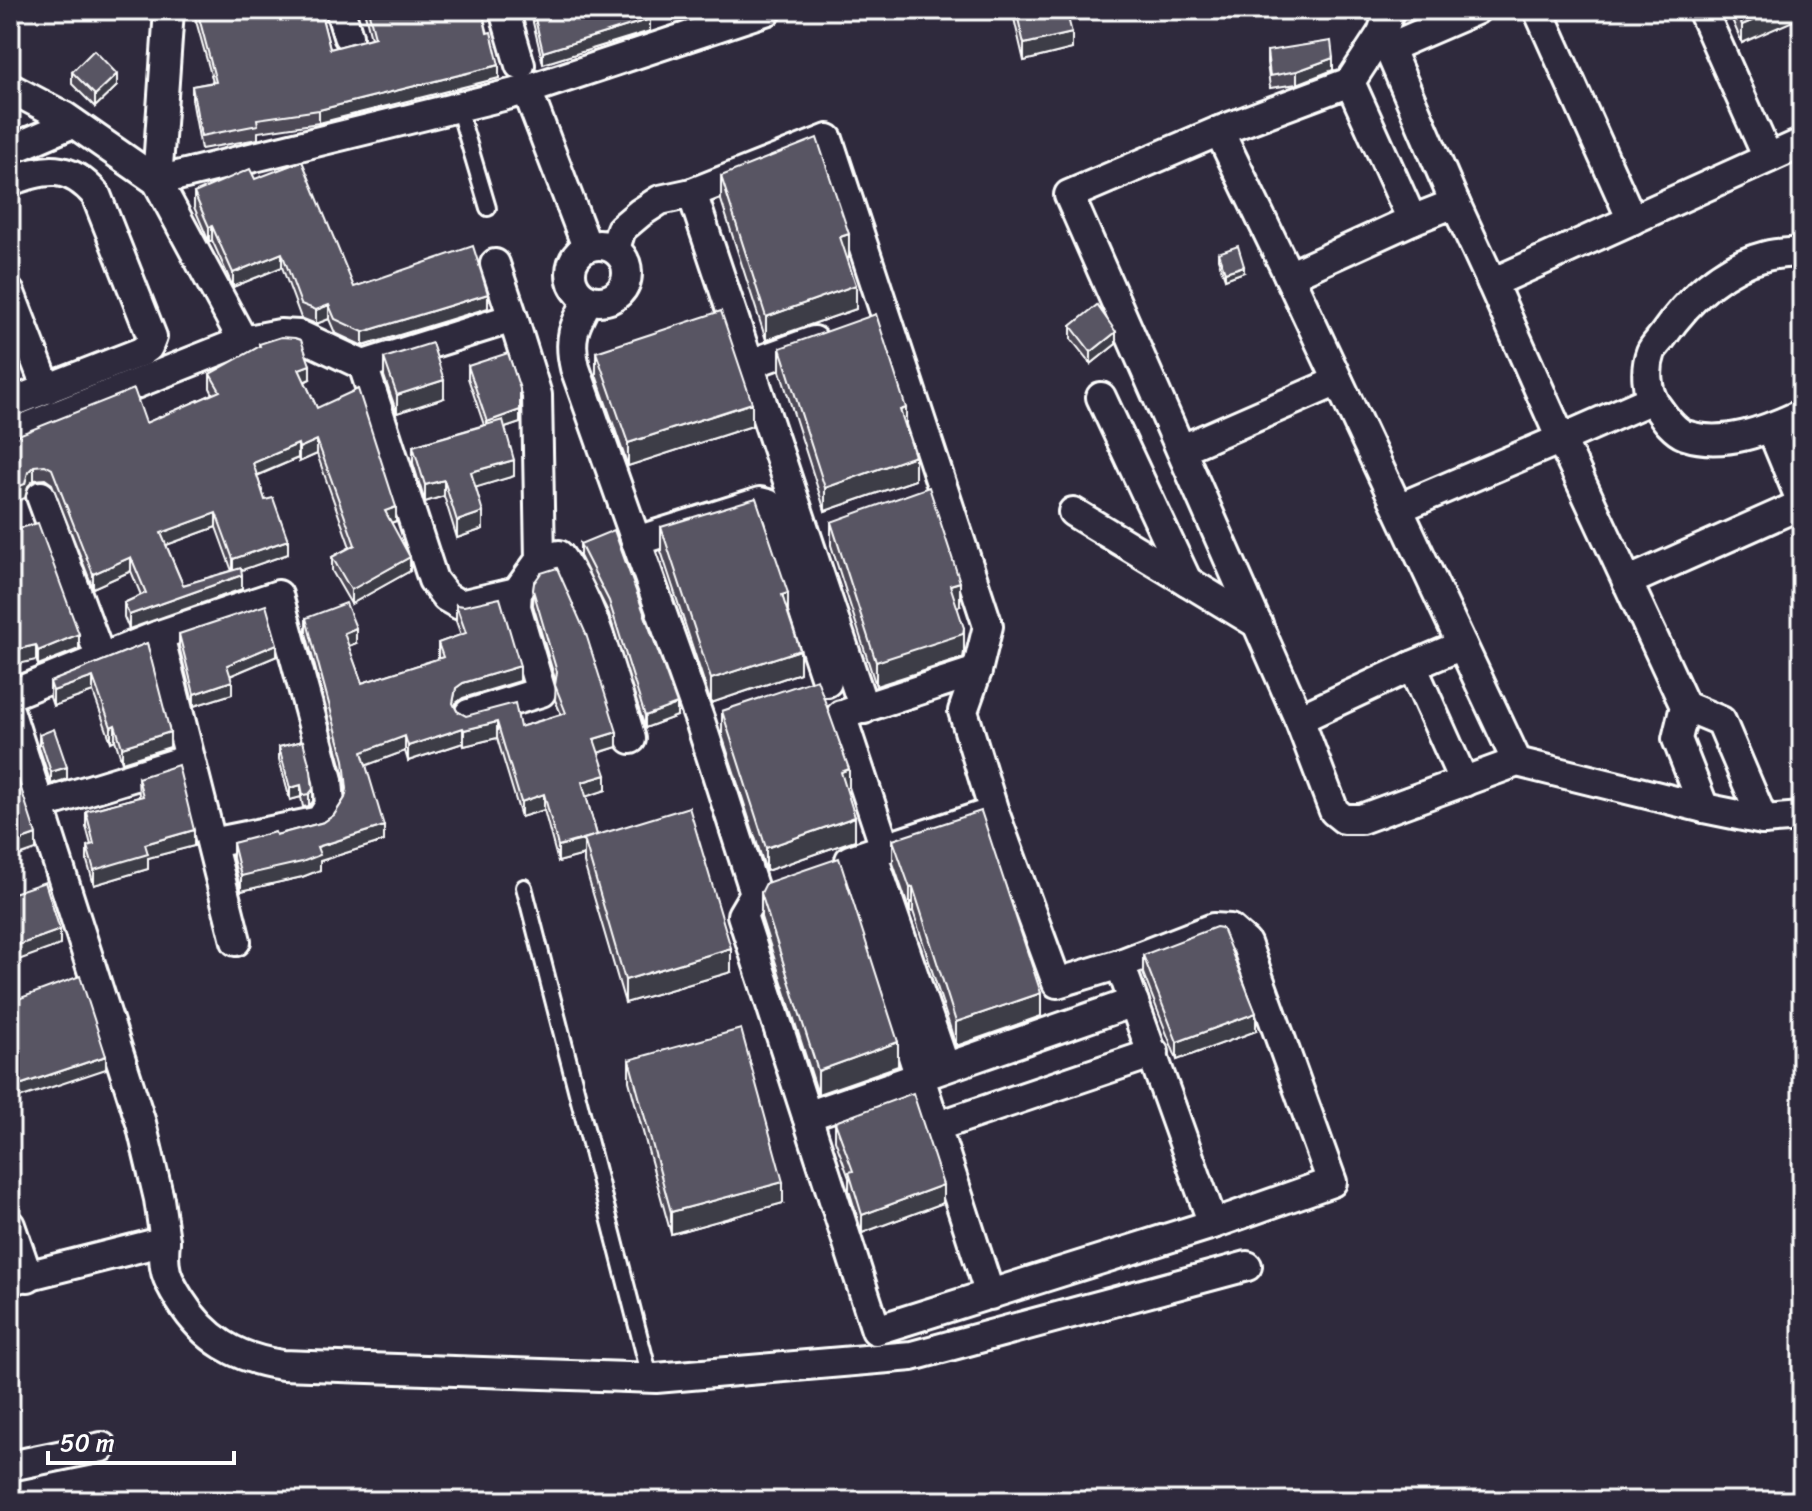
<svg xmlns="http://www.w3.org/2000/svg" width="1812" height="1511" font-family="Sriracha,sans-serif">
<style>
.lines{fill:none;stroke-linecap:round;stroke-linejoin:round}
.lane-casing{stroke:#fff;stroke-width:20}
.street-casing{stroke:#fff;stroke-width:34}
.lane{stroke:#2f2a3d;stroke-width:14}
.street{stroke:#2f2a3d;stroke-width:28}
.wall{fill:#4d4956;stroke:#fff;stroke-width:2;fill-rule:evenodd}
.shaded-wall{fill:#3e3c46;stroke:#fff;stroke-width:2}
.building{fill:#595564;stroke:#fff;stroke-width:2}
</style>
<rect width="100%" height="100%" fill="#2f2a3d"/>
<filter id="ink" filterUnits="userSpaceOnUse"><feTurbulence type="fractalNoise" baseFrequency=".0125" numOctaves="2"/><feDisplacementMap in="SourceGraphic" scale="16" xChannelSelector="R" yChannelSelector="G"/><feConvolveMatrix kernelMatrix="1 2 1 2 8 2 1 2 1" color-interpolation-filters="sRGB"/></filter>
<g filter="url(#ink)">
<g class="lines">
<g class="lane-casing">
<g id="lane">
<path d="M458,107L488,208"/>
<path d="M524,887L650,1377"/>
</g>
</g>
<g class="street-casing">
<g id="street">
<path d="M169,10L157,181L527,90L768,10"/>
<path d="M340,10L348,36"/>
<path d="M504,10L520,65"/>
<path d="M1538,10L1632,220"/>
<path d="M1702,10L1768,158"/>
<path d="M1382,33L1455,203"/>
<path d="M1388,48L1476,10"/>
<path d="M1350,82L1219,131L1289,276L1412,220L1350,82L1382,33L1390,10"/>
<path d="M10,88L65,117L157,181L243,341"/>
<path d="M527,90L587,247"/>
<path d="M1219,131L1069,195L1299,719L1334,811L1344,819H1361L1517,762L1704,808L1763,820L1802,817"/>
<path d="M10,150L73,123"/>
<path d="M10,181C45,168 69,163 96,195L152,337L148,347L141,352L10,403"/>
<path d="M692,193L864,709"/>
<path d="M1412,220L1455,203L1492,283"/>
<circle cx="599" cy="273" r="28"/>
<path d="M615,249L621,229L640,213L660,200L692,193L828,139L988,626L977,671L963,711L994,812L885,848"/>
<path d="M1802,252C1790,253 1777,253 1766,256C1722,267 1687,301 1662,337C1659,341 1653,347 1651,352C1645,368 1646,390 1655,404C1663,415 1672,430 1685,435C1724,448 1767,430 1802,414"/>
<path d="M495,264L513,318"/>
<path d="M1289,276L1517,762"/>
<path d="M10,293L47,389"/>
<path d="M588,300C574,326 568,338 575,368L701,724L755,893L742,915L876,1330L1213,1224L1332,1182L1246,943L1230,929L1213,928L1120,964"/>
<path d="M750,364L814,341"/>
<path d="M363,365L513,318L537,395L540,560L517,592L516,607L541,692L469,714"/>
<path d="M1101,397L1187,581"/>
<path d="M1652,399L1561,439L1685,706L1677,739L1704,808"/>
<path d="M1771,428L1802,503"/>
<path d="M10,434L243,341L280,334L299,335L363,365L433,580L446,597L460,605L517,592"/>
<path d="M1182,449L1338,381"/>
<path d="M41,496L101,659"/>
<path d="M1399,508L1561,439L1492,283L1802,143"/>
<path d="M1073,512L1258,624"/>
<path d="M636,541L760,502L768,504L827,682"/>
<path d="M540,560L559,555C595,604 613,681 631,739"/>
<path d="M1627,582L1802,504"/>
<path d="M159,635L236,941"/>
<path d="M1462,645L1412,666L1464,782"/>
<path d="M10,695L159,635L278,595L328,780L330,805L320,821L212,843"/>
<path d="M1685,706L1721,721L1763,820"/>
<path d="M10,713L141,1123L159,1199L165,1241"/>
<path d="M848,713L977,671"/>
<path d="M841,715L885,848L850,860L990,1295"/>
<path d="M1299,719L1412,666"/>
<path d="M40,805L190,759"/>
<path d="M994,812L1057,983L1120,964L1213,1224"/>
<path d="M872,853L945,1067"/>
<path d="M807,1116L1134,1002"/>
<path d="M935,1127L1154,1053"/>
<path d="M10,1225L28,1277"/>
<path d="M10,1280L165,1241C162,1268 166,1278 180,1300C205,1340 236,1358 282,1365L656,1378L912,1356L1247,1266"/>
<path d="M10,1466L102,1447"/>
</g>
</g>
<use href="#lane" class="lane"/>
<use href="#street" class="street"/>
</g>
<g class="wall">
<path d="M193,10H320L330,49L371,38L364,10H482L499,78L319,123L258,132V139L201,149L192,99V86L213,82Z"/>
<path d="M530,10H648L650,31L543,64Z"/>
<path d="M1012,10H1066L1072,49L1024,61Z"/>
<path d="M1728,10H1802L1742,43Z"/>
<path d="M1267,51L1333,70L1297,84L1270,88L1267,63Z"/>
<path d="M72,72L117,86L95,107L72,84Z"/>
<path d="M721,176L849,258L847,259L856,309L766,340L721,200Z"/>
<path d="M255,179L354,287L488,308L363,346L335,333L329,319L316,324L301,318L282,267L233,287L212,240L209,242L194,207V193Z"/>
<path d="M1218,253L1244,272L1225,279L1218,259Z"/>
<path d="M1071,326L1116,344L1091,364L1071,339Z"/>
<path d="M259,344L310,379L305,382L317,408L396,521L391,523L410,571L351,604L332,571V557L350,547L317,454L299,462L298,458L257,476L265,500L288,554L241,570L242,589L129,629L124,617V603L141,595L131,571L93,588L52,484L45,479L34,480L28,486L25,498L16,436L146,423L213,394L210,388V374L259,347ZM216,527L232,571L183,585L166,545Z"/>
<path d="M780,348L906,431L915,480L825,511L780,371Z"/>
<path d="M596,352L752,426L628,466L596,375Z"/>
<path d="M384,358L444,398L397,413L384,376Z"/>
<path d="M468,366L520,423L505,428L514,476L476,487L483,529L457,538L444,496L425,502L413,463V446L484,425L468,378Z"/>
<path d="M831,522L960,606L957,607L964,652L963,658L876,686L831,545Z"/>
<path d="M661,527L788,612L800,673L711,703L661,551Z"/>
<path d="M10,531L79,649L38,665L36,660Z"/>
<path d="M580,544L677,716L645,728L609,614L580,556Z"/>
<path d="M534,583L617,747L599,753L606,790L586,796L597,835L731,972L625,1003L584,863V855L558,862L544,810L521,817L497,738L464,746L463,743L408,761L405,751L366,765L384,841L320,861V870L302,877L241,891L233,858V843L276,835L324,822L334,815L345,798L346,793L344,776L306,633V618L356,643L348,646L362,683L438,659V643L461,635L456,621V605L520,681L463,698L456,703L455,707L457,711L466,716L520,727L561,714L555,700L556,682L533,605Z"/>
<path d="M179,634L277,656L230,676L232,694L194,706L179,646Z"/>
<path d="M147,643L170,747L122,762L115,740L111,742L93,692L53,706L50,697V682Z"/>
<path d="M722,711L849,793H848L855,840L766,871L722,735Z"/>
<path d="M39,735L67,779L51,784L39,747Z"/>
<path d="M303,741L313,801L309,806L303,807L301,797L290,800L279,759V747Z"/>
<path d="M138,778L194,846L148,858V869L94,885L87,861V846L91,845L86,826V811L139,797Z"/>
<path d="M893,840L1041,1016L956,1046L913,911L910,912L893,863Z"/>
<path d="M761,893L898,1066L818,1094L761,917Z"/>
<path d="M1143,955L1256,1031L1177,1060L1143,973Z"/>
<path d="M629,1060L783,1203L671,1234L629,1081Z"/>
<path d="M835,1122L943,1203L862,1233L849,1190V1178L835,1140Z"/>
</g>
<g class="shaded-wall">
<path d="M968,10H993L968,16Z"/>
<path d="M1778,10H1802V17L1742,43V25Z"/>
<path d="M650,19V31L543,64V52Z"/>
<path d="M1072,33V49L1024,61V44Z"/>
<path d="M1333,58V70L1297,84V71Z"/>
<path d="M499,65V78L319,123V110Z"/>
<path d="M117,74V86L95,107V95Z"/>
<path d="M212,226V240L209,242V227Z"/>
<path d="M849,234V258L840,261V237Z"/>
<path d="M282,253V267L233,287V273Z"/>
<path d="M1244,266V272L1225,279V272Z"/>
<path d="M856,285V309L766,340V317Z"/>
<path d="M488,294V308L363,346V332Z"/>
<path d="M329,305V319L316,324V310Z"/>
<path d="M1116,332V344L1091,364V352Z"/>
<path d="M310,365V379L299,384V369Z"/>
<path d="M444,380V398L397,413V395Z"/>
<path d="M752,403V426L628,466V443Z"/>
<path d="M906,408V432L900,410Z"/>
<path d="M520,410V423L487,434V422Z"/>
<path d="M317,440V454L299,462V448Z"/>
<path d="M298,444V458L253,477V463Z"/>
<path d="M915,456V480L825,511V488Z"/>
<path d="M514,460V476L471,489V472Z"/>
<path d="M34,466V480L28,486L25,498L10,504V490Z"/>
<path d="M444,480V496L425,502V485Z"/>
<path d="M396,507V521L385,525V511Z"/>
<path d="M483,512V529L457,538V521Z"/>
<path d="M216,513V527L161,547V533Z"/>
<path d="M288,540V554L233,573V559Z"/>
<path d="M131,557V571L93,588V574Z"/>
<path d="M410,557V571L351,604V590Z"/>
<path d="M242,575V589L129,629V615Z"/>
<path d="M960,582V606L950,609V585Z"/>
<path d="M788,593V617L782,595Z"/>
<path d="M356,628V643L344,648V633Z"/>
<path d="M964,628V652L963,658L876,686V662Z"/>
<path d="M79,634V649L38,665V651Z"/>
<path d="M277,644V656L227,677V665Z"/>
<path d="M36,645V660L10,666V651Z"/>
<path d="M800,650V673L711,703V679Z"/>
<path d="M520,666V681L463,698L456,703L453,718V703L456,688L463,683Z"/>
<path d="M93,677V692L53,706V691Z"/>
<path d="M232,681V694L194,706V694Z"/>
<path d="M677,704V716L645,728V716Z"/>
<path d="M497,722V738L464,746V730Z"/>
<path d="M115,725V740L111,742V727Z"/>
<path d="M463,728V743L408,761V746Z"/>
<path d="M170,732V747L122,762V747Z"/>
<path d="M617,732V747L594,754V739Z"/>
<path d="M405,736V751L362,767V752Z"/>
<path d="M67,767V779L51,784V772Z"/>
<path d="M849,769V793L841,796V772Z"/>
<path d="M606,775V790L582,798V782Z"/>
<path d="M301,785V797L290,800V788Z"/>
<path d="M313,789V801L309,806V794Z"/>
<path d="M544,794V810L521,817V802Z"/>
<path d="M855,817V840L766,871V848Z"/>
<path d="M384,826V841L320,861V870L302,877L241,891V876L317,847Z"/>
<path d="M194,830V846L148,858V869L94,885V870L145,844Z"/>
<path d="M36,835V850L10,859V844Z"/>
<path d="M584,840V855L558,862V846Z"/>
<path d="M913,887V911L910,912V888Z"/>
<path d="M60,930V945L10,963V948Z"/>
<path d="M731,948V972L625,1003V980Z"/>
<path d="M1041,993V1016L956,1046V1022Z"/>
<path d="M1256,1013V1031L1177,1060V1042Z"/>
<path d="M898,1042V1066L818,1094V1071Z"/>
<path d="M106,1056V1069L10,1101V1088Z"/>
<path d="M783,1182V1203L671,1234V1212Z"/>
<path d="M943,1185V1203L862,1233V1215Z"/>
</g>
<g class="building">
<path d="M197,10H320L330,49L375,37L368,10H482L487,33L491,32L499,65L319,110L257,119L258,125L201,136L192,86L216,82Z"/>
<path d="M533,10H648L650,19L543,52Z"/>
<path d="M1016,10H1066L1072,33L1024,44Z"/>
<path d="M1735,10H1778L1742,25Z"/>
<path d="M1331,41L1333,58L1297,71L1270,76L1267,51Z"/>
<path d="M94,50L117,74L95,95L72,72Z"/>
<path d="M817,138L849,234L840,237L856,285L766,317L721,176Z"/>
<path d="M302,161L354,287L473,246L488,294L363,332L335,319L329,305L316,310L301,304L282,253L233,273L212,226L209,227L194,193L250,169L255,179Z"/>
<path d="M1238,246L1244,266L1225,272L1218,253Z"/>
<path d="M1097,305L1116,332L1091,352L1071,326Z"/>
<path d="M721,311L752,403L628,443L596,352Z"/>
<path d="M876,314L906,408L900,410L915,456L825,488L780,348Z"/>
<path d="M281,337L295,338L301,340L310,365L299,369L317,408L358,389L396,507L385,511L410,557L351,590L332,557L355,545L317,440L299,448L298,444L253,463L265,500L273,498L288,540L233,559L216,513L161,533L183,585L241,568L242,575L129,615L124,603L146,593L131,557L93,574L52,469L45,465L34,466L28,472L25,484L10,490V435L16,436L134,389L146,423L220,391L210,374L260,346L259,344Z"/>
<path d="M432,343L444,380L397,395L384,358Z"/>
<path d="M508,353L520,389V410L487,422L468,366Z"/>
<path d="M503,420L514,460L471,472L483,512L457,521L444,480L425,485L413,446Z"/>
<path d="M929,487L960,582L950,585L964,628L963,634L876,662L831,522Z"/>
<path d="M756,498L788,593L782,595L800,650L711,679L661,527Z"/>
<path d="M38,523L79,634L38,651L36,645L10,651V531Z"/>
<path d="M614,530L677,704L645,716L609,601L580,544Z"/>
<path d="M557,568L586,634L617,732L594,739L606,775L582,782L597,835L558,846L544,794L521,802L497,722L464,730L463,728L408,746L405,736L362,752L384,826L317,847L320,855L302,862L241,876L233,843L275,832L276,835L324,822L334,815L345,798L347,789L344,760L306,618L346,603L356,628L344,633L362,683L443,657L438,643L466,633L456,605L464,606L500,598L520,666L463,683L456,688L453,703L457,711L466,716L515,703L520,727L566,713L555,685L557,672L533,590L534,583L541,573Z"/>
<path d="M266,605L277,644L227,665L232,681L194,694L179,634Z"/>
<path d="M147,643L170,732L122,747L115,725L111,727L93,677L53,691L50,682Z"/>
<path d="M817,679L849,769L841,772L855,817L766,848L722,711Z"/>
<path d="M54,729L67,767L51,772L39,735Z"/>
<path d="M303,741L311,771L313,789L309,794L303,795L301,785L290,788L279,747Z"/>
<path d="M10,754L36,835L10,844Z"/>
<path d="M178,765L194,830L145,844L148,854L94,870L87,846L94,844L86,811L143,796L138,778Z"/>
<path d="M689,807L731,948L625,980L584,839Z"/>
<path d="M981,811L1041,993L956,1022L913,887L910,888L893,840Z"/>
<path d="M839,858L898,1042L818,1071L761,893L766,883Z"/>
<path d="M45,882L60,930L10,948V894Z"/>
<path d="M1216,927L1222,928L1256,1013L1177,1042L1143,955Z"/>
<path d="M80,976L106,1056L10,1088V1002Z"/>
<path d="M741,1029L783,1182L671,1212L629,1060Z"/>
<path d="M913,1093L943,1185L862,1215L849,1172L853,1171L835,1122Z"/>
</g>
</g>
<rect width="1812" height="1511" fill="none" stroke="#2f2a3d" stroke-width="40"/>
<rect x="20" y="20" width="1772" height="1471" fill="none" stroke="#fff" stroke-width="3" filter="url(#ink)"/>
<path d="M48 1451v12h186v-12" fill="none" stroke="#ffffff" stroke-width="4"/>
<text x="60" y="1451" font-size="24" fill="#ffffff" stroke="#2f2a3d" stroke-width="6" paint-order="stroke">50 m</text>
</svg>
